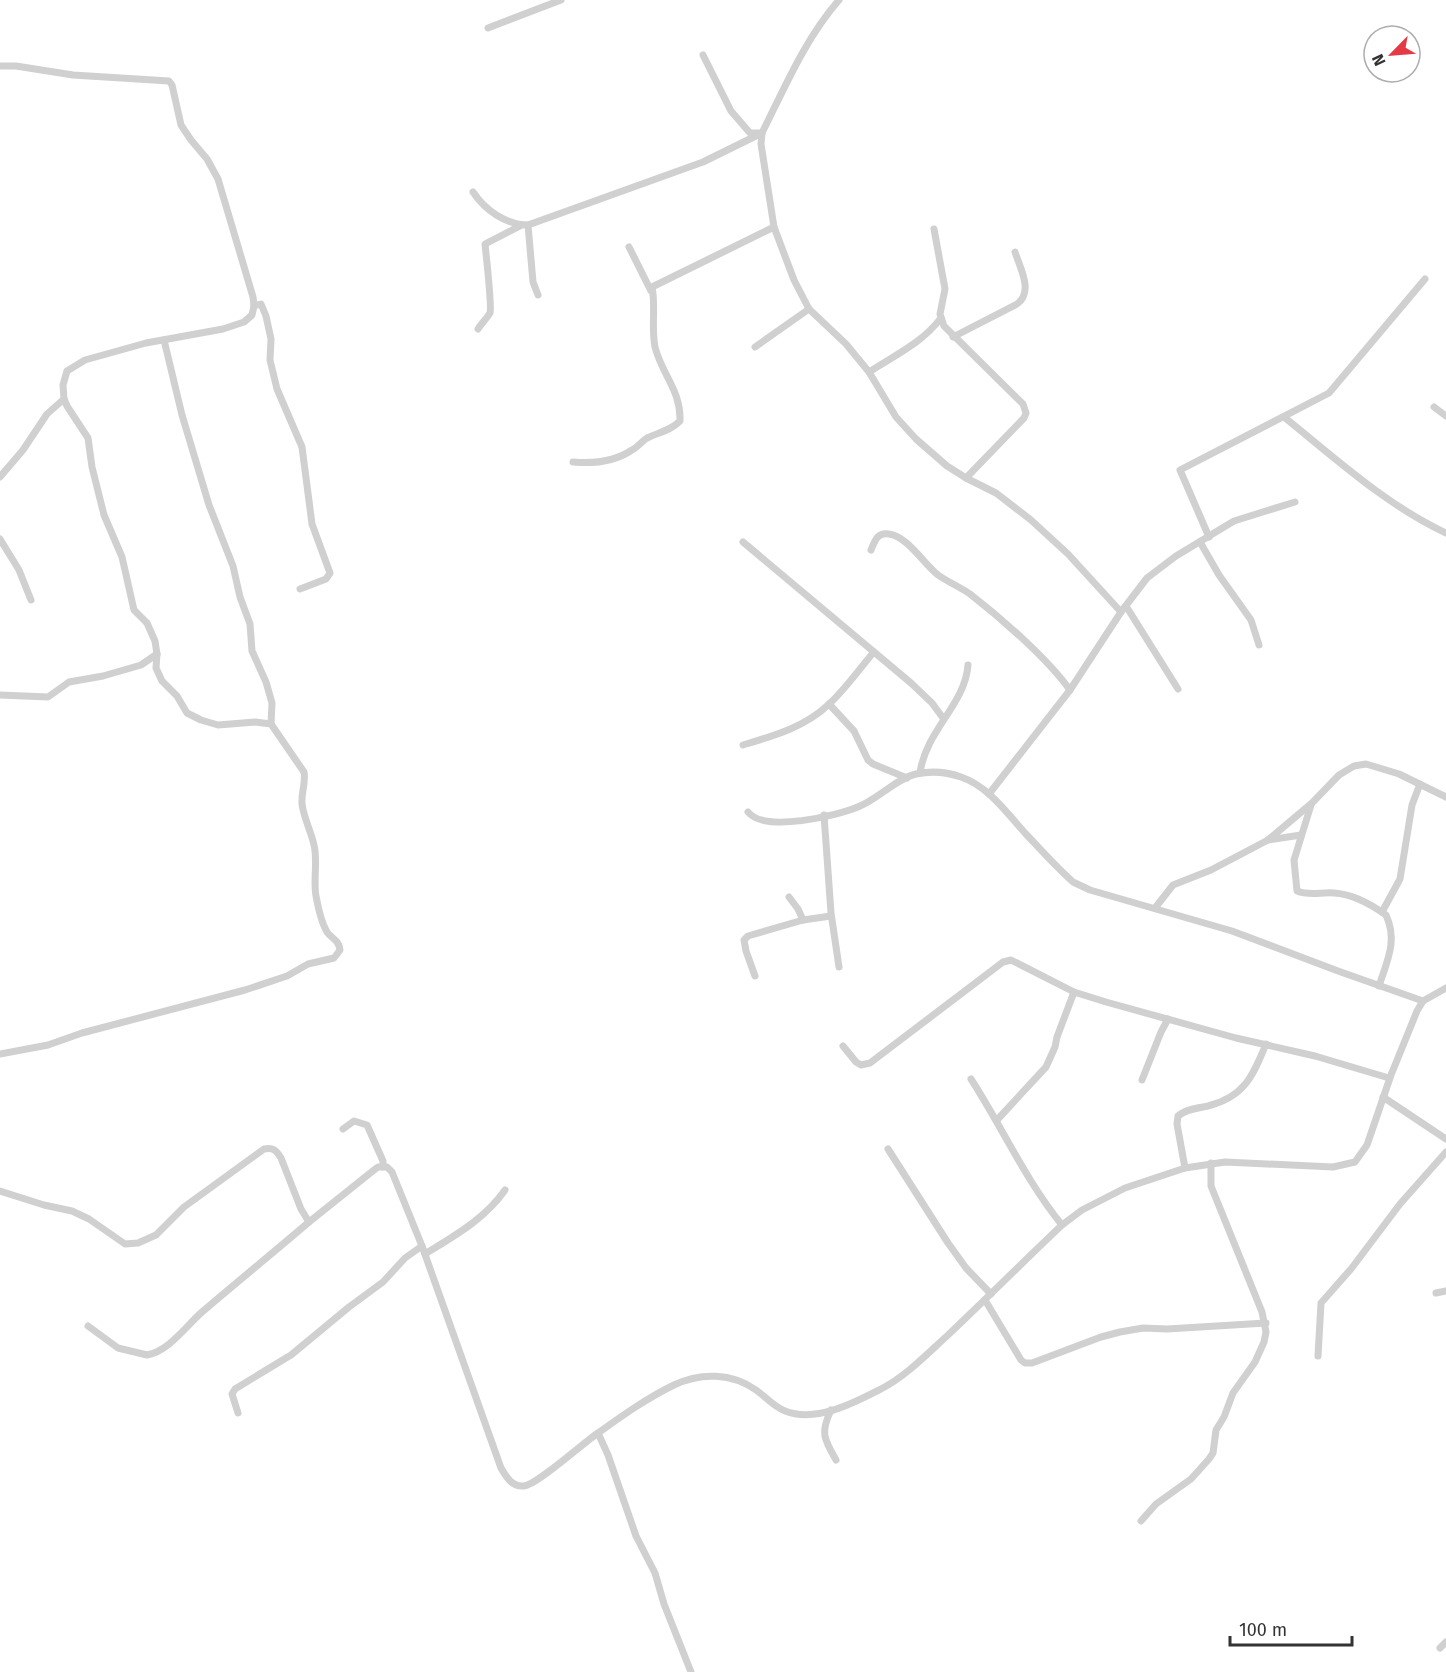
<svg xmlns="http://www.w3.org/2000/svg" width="1446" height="1672" font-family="'Fira Sans',sans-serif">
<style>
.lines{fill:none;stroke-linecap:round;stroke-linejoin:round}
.minor{stroke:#d0d0d0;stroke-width:7}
</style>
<rect width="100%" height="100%" fill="#fff"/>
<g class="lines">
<g class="minor">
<path d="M839,0C805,39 785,87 762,133L761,144L774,227L794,280L809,309L846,344L869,372L896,417L916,439L947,466L966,478L996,493L1031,520L1068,554L1121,612"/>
<path d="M488,28L561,0"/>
<path d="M703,55L731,111L750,133H760"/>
<path d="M0,66H16L73,75L169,81L172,85L181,125L191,140L207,159L218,179L253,297L254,306L252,315L244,322L223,329L146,343L85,360L67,371L63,385L64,399L67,406L88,438L92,467L104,515L122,557L134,610L147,623L155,641L157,654L156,668L162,681L177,696L187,713L201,720L218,725L255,722L271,724L304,772C306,783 301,793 302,804C304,819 311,831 314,845C318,861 313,879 316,896C318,907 321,922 327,932C332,939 339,940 340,950L334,958L308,964L287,976L245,990L82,1033L48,1045L0,1054"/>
<path d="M473,192C485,210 506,225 528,225L703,162L762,133"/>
<path d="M528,225L533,282L538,295"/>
<path d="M934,229L945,289L940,314L944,326L1023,404L1026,413L1024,418L966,478"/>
<path d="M629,247L651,291"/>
<path d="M254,306L261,304L266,316L271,339L270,360L277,389L302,447L312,524L330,573L326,579L300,589"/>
<path d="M478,329C481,324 487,318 490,313C492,306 486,254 485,244L522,225"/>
<path d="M953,337L1017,304C1034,292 1020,268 1015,252"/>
<path d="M164,340L182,415L209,505L233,566L240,597L250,624L252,651L266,682L272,703L271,724"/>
<path d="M755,347L809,309"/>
<path d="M869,372C895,355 922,343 941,318"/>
<path d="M1434,407L1446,416"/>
<path d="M1284,417C1335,458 1386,505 1446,533"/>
<path d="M573,462C594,464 614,462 632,450C638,447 642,441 647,438C659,432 670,431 680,421C681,390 662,375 655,347C651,327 656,306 652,287L774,227"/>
<path d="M0,477L23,450L47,414L64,399"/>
<path d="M1209,537L1180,470L1329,393L1425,279"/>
<path d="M0,539L19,570L31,600"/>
<path d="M743,542L911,683L932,703L943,718"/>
<path d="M1200,542L1219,575L1251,620L1259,645"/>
<path d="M871,550C875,541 877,532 889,534C907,536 924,564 938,575C948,582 960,587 970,594C1001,618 1047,658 1070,690"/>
<path d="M1126,606L1178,689"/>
<path d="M0,695L48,697L69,682L103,676L141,665L157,654"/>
<path d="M829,704L854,731L868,760L873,764L907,778"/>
<path d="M743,745C773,736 805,727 828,705C845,690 859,669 874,652"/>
<path d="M920,773C926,730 965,705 968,665"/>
<path d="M989,794L1070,690L1121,612L1147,578L1176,556L1234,521L1295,502"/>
<path d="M1311,805L1294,860L1297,891C1309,896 1321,892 1334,893C1352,894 1372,905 1386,915C1398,941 1387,961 1379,986"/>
<path d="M748,812C764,833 838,816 860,806C879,798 896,779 916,774C930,771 947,772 961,777C988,786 1007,813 1025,833C1041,850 1056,867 1073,882L1090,890L1232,931L1338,971L1423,1001"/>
<path d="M824,815L831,913L839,967"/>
<path d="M1268,840L1301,835"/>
<path d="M789,897L798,909L803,920"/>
<path d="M1155,908L1173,885L1211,870L1268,840L1312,803L1339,775L1354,766L1366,764L1399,774L1446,797"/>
<path d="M1382,912L1400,879L1412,805L1420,784"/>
<path d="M755,976L746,951L744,940L748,936L803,920L831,916"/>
<path d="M843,1046L856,1062L861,1065L870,1063L1003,962L1011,960L1074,992L1106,1002L1236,1038L1315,1056L1389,1078"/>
<path d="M971,1079C1002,1127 1026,1181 1062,1225"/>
<path d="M1142,1080L1161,1032L1168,1019"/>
<path d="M1383,1097L1446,1139"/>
<path d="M997,1120L1046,1067L1055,1047L1057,1037L1074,992"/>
<path d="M343,1129L354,1121L367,1125L383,1161V1167"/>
<path d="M888,1149L948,1243L966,1268L991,1294"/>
<path d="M1185,1168L1177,1124L1178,1116C1186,1109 1198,1108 1208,1106C1244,1097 1253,1076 1266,1044"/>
<path d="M0,1191L44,1205L72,1211L89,1219L125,1244L138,1243L156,1235L184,1207L264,1149C273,1147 276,1150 281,1158L301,1209L309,1222L374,1170L378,1167H387L392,1172L422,1246L501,1468C507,1478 512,1487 524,1486C537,1485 583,1443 598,1433C622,1416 647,1398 674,1385C701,1372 732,1373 756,1390C766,1397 774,1407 785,1411C816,1423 854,1403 881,1389C906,1376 927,1354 948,1335C986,1299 1024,1261 1062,1225L1082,1210L1125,1188L1185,1168L1225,1162L1333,1167L1355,1162L1367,1145L1391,1075L1417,1011L1423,1001L1446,988"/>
<path d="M425,1254C454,1236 485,1219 505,1190"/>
<path d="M1436,1293L1446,1291"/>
<path d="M985,1300L1021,1360L1025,1363H1032L1101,1337L1120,1332L1143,1328L1167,1329L1266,1323"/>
<path d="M88,1326L118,1348L147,1355C169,1351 186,1326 202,1312C237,1282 274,1252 309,1222"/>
<path d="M1318,1356L1321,1303L1351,1269L1400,1204L1446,1152"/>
<path d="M831,1410C820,1433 824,1439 836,1460"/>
<path d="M238,1413L232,1394L235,1389L291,1355L349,1307L383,1282L405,1258L422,1246"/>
<path d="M598,1433L608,1455L636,1536L655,1573L664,1604L691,1672"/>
<path d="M1141,1521L1156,1504L1191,1479L1209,1459L1213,1453L1216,1430L1224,1417L1233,1393L1255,1362L1264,1342L1266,1332L1262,1312L1211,1186V1163"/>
<path d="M1440,1648L1446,1642"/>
</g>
</g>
<g transform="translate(1392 54) rotate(245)"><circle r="28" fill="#ffffff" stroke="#adadad" stroke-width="1.5"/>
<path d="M0-4.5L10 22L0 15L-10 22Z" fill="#e63946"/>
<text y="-9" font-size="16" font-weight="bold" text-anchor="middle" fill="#333333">N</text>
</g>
<path d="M1230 1636v9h122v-9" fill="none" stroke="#333333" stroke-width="3"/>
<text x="1239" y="1636" font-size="18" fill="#333333" stroke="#ffffff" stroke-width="4.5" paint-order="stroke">100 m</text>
</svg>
